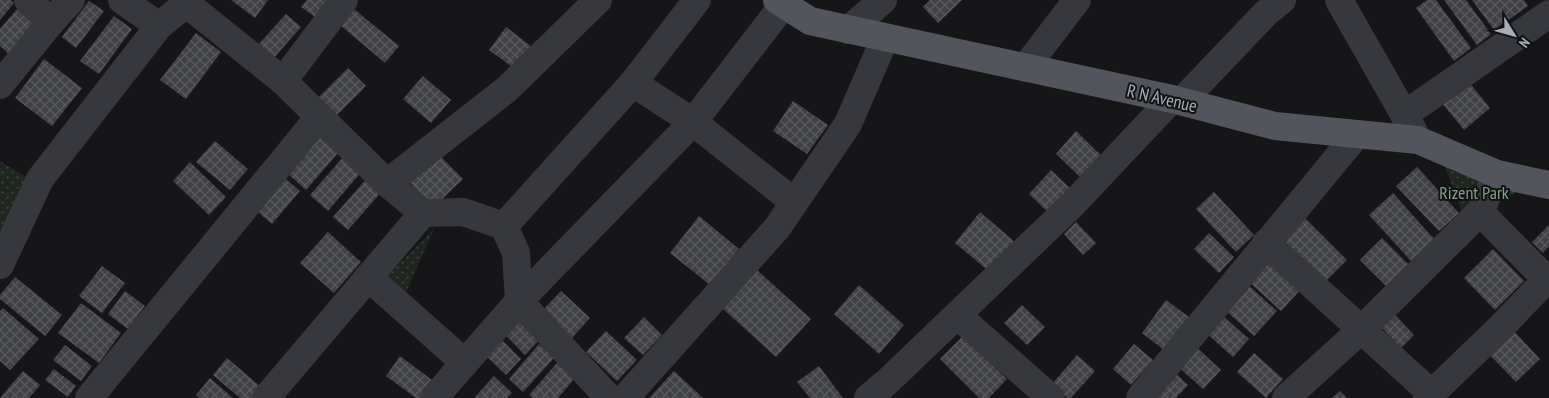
<svg xmlns="http://www.w3.org/2000/svg" width="1549" height="398" font-family="'PT Sans Narrow',sans-serif">
<style>
.park{fill:url(#park-dots)}
.building{fill:url(#building-cross-hatch)}
.lines{fill:none;stroke-linecap:round;stroke-linejoin:round}
.minor{stroke:#37383d;stroke-width:28}
.major{stroke:#53555c;stroke-width:28}
.labels{text-anchor:middle;dominant-baseline:central;stroke-width:4;stroke-linejoin:round;paint-order:stroke}
.street-label{font-size:18px;fill:#a8adb8;stroke:#111113}
.park-label{font-size:18px;fill:#7fa381;stroke:#111113}
</style>
<defs>
<pattern id="park-dots" width="8" height="8" patternUnits="userSpaceOnUse" patternTransform="scale(1.25)"><rect width="8" height="8" fill="#1e261f"/><path d="M2 2h.1M6 6h.1" fill="none" stroke="#3c433d" stroke-width="1.8" stroke-linecap="round"/></pattern>
<pattern id="building-cross-hatch" width="8" height="8" patternUnits="userSpaceOnUse" patternTransform="scale(1.25)"><rect width="8" height="8" fill="#404145"/><path d="M0 0l8 8M0 8l8-8" fill="none" stroke="#595a5e"/></pattern>
</defs>
<rect width="100%" height="100%" fill="#161618"/>
<g class="park">
<path d="M0,161L28,178L0,248Z"/>
<path d="M1443,161L1525,188L1464,218Z"/>
<path d="M434,229L399,308L375,288Z"/>
</g>
<g class="building">
<path d="M0,0H10L14,3L0,20Z"/>
<path d="M231,0H268L255,18Z"/>
<path d="M307,0H332L318,19L301,7Z"/>
<path d="M930,0H962L938,23L923,7Z"/>
<path d="M1427,0H1436L1471,48L1454,61L1416,8Z"/>
<path d="M1444,0H1466L1491,34L1477,45Z"/>
<path d="M1472,0H1524L1528,6L1494,30Z"/>
<path d="M89,1L104,11L76,48L62,37Z"/>
<path d="M17,9L39,29L13,58L0,46V29Z"/>
<path d="M354,9L399,46L385,63L340,25Z"/>
<path d="M286,14L301,27L272,60L257,46Z"/>
<path d="M114,16L132,29L99,74L80,61Z"/>
<path d="M506,27L532,47L515,69L489,50Z"/>
<path d="M196,33L221,52L186,99L160,80Z"/>
<path d="M44,59L82,88L52,126L15,98Z"/>
<path d="M348,68L366,86L336,116L318,98Z"/>
<path d="M423,76L451,100L431,123L403,99Z"/>
<path d="M1468,81L1490,108L1464,130L1442,103Z"/>
<path d="M793,101L828,125L807,154L773,131Z"/>
<path d="M1076,131L1103,157L1082,179L1056,154Z"/>
<path d="M318,135L338,153L306,190L286,172Z"/>
<path d="M215,141L248,169L230,190L196,162Z"/>
<path d="M436,152L463,179L434,207L407,180Z"/>
<path d="M344,156L362,171L328,211L310,195Z"/>
<path d="M190,162L226,197L209,215L173,181Z"/>
<path d="M1417,167L1459,213L1439,231L1396,186Z"/>
<path d="M1051,170L1071,189L1049,213L1029,194Z"/>
<path d="M281,175L300,191L272,224L253,208Z"/>
<path d="M368,177L383,190L348,230L333,217Z"/>
<path d="M1214,192L1254,235L1236,252L1196,209Z"/>
<path d="M1393,193L1435,240L1412,262L1369,215Z"/>
<path d="M980,212L1015,242L990,272L955,243Z"/>
<path d="M699,216L739,249L710,285L670,253Z"/>
<path d="M1303,216L1347,260L1323,284L1280,240Z"/>
<path d="M1076,222L1096,243L1083,255L1064,234Z"/>
<path d="M1549,225V246L1543,253L1532,242Z"/>
<path d="M328,232L361,262L334,293L300,263Z"/>
<path d="M1209,233L1234,257L1219,273L1194,249Z"/>
<path d="M1382,238L1410,266L1388,288L1360,260Z"/>
<path d="M1493,249L1524,281L1495,310L1464,278Z"/>
<path d="M1269,258L1302,288L1281,311L1248,281Z"/>
<path d="M102,266L125,283L102,313L79,296Z"/>
<path d="M757,270L811,319L776,357L722,308Z"/>
<path d="M15,277L62,315L45,336L0,299V295Z"/>
<path d="M1246,283L1277,311L1254,336L1223,308Z"/>
<path d="M859,285L904,325L879,354L834,314Z"/>
<path d="M125,291L145,306L128,329L108,314Z"/>
<path d="M561,291L590,318L570,340L540,313Z"/>
<path d="M1166,300L1189,317L1164,350L1142,333Z"/>
<path d="M81,303L121,333L99,363L58,333Z"/>
<path d="M1022,305L1045,327L1027,345L1004,323Z"/>
<path d="M3,308L39,339L10,370L0,361V311Z"/>
<path d="M509,309L539,340L525,355L494,323Z"/>
<path d="M1221,314L1249,339L1233,357L1205,332Z"/>
<path d="M1395,315L1414,335L1401,348L1382,328Z"/>
<path d="M644,317L662,335L643,355L624,338Z"/>
<path d="M1510,327L1540,359L1516,382L1486,351Z"/>
<path d="M606,331L637,360L617,381L586,352Z"/>
<path d="M496,334L521,359L506,375L480,350Z"/>
<path d="M963,336L1007,379L989,398H979L940,359Z"/>
<path d="M539,344L554,358L523,392L509,379Z"/>
<path d="M1134,344L1153,360L1131,385L1113,369Z"/>
<path d="M65,345L92,366L81,381L53,360Z"/>
<path d="M1194,345L1221,370L1203,389L1176,365Z"/>
<path d="M1254,353L1283,379L1266,398L1237,372Z"/>
<path d="M1077,355L1095,371L1071,398H1068L1052,384Z"/>
<path d="M400,356L436,383L425,398H416L386,376Z"/>
<path d="M227,358L262,388L254,398H240L213,375Z"/>
<path d="M557,363L575,378L558,398H533L529,395Z"/>
<path d="M819,366L843,398H810L797,382Z"/>
<path d="M54,369L76,386L68,397L45,380Z"/>
<path d="M1171,369L1188,385L1176,398H1145Z"/>
<path d="M23,371L40,385L29,398H0Z"/>
<path d="M674,371L703,398H649Z"/>
<path d="M494,376L512,393L507,398H476L475,397Z"/>
<path d="M210,378L233,398H199L196,395Z"/>
<path d="M1340,391L1347,398H1332Z"/>
</g>
<g class="lines">
<g class="minor">
<path d="M28,0L51,22"/>
<path d="M122,0L159,26"/>
<path d="M1339,0L1413,130"/>
<path d="M187,4L283,81L387,183L423,213L463,212L504,226L516,253L519,301L609,398"/>
<path d="M848,30L883,0"/>
<path d="M1025,68L1077,0"/>
<path d="M283,81L344,0"/>
<path d="M633,83L693,122L794,202"/>
<path d="M0,85L51,22L71,0"/>
<path d="M1182,101L1266,13L1282,0"/>
<path d="M1404,115L1549,14"/>
<path d="M387,183L507,89L598,0"/>
<path d="M1480,212L1549,282"/>
<path d="M504,226L633,83L697,0"/>
<path d="M1266,243L1432,394"/>
<path d="M0,265L40,179L159,26L191,0"/>
<path d="M368,277L465,363"/>
<path d="M958,316L1051,398"/>
<path d="M89,398L319,117"/>
<path d="M266,398L423,213"/>
<path d="M434,398L519,301L693,122L784,4"/>
<path d="M625,398L777,228L848,124L885,38"/>
<path d="M868,398L887,382L1072,205L1172,99"/>
<path d="M1140,398L1357,134"/>
<path d="M1286,398L1362,329L1480,212L1497,174"/>
<path d="M1427,398L1502,326L1549,277"/>
</g>
<path class="major" d="M777,0L810,21L1172,99L1275,126L1418,140L1497,174L1549,185"/>
</g>
<g class="labels">
<g class="street-label">
<text transform="translate(1162 98) rotate(13)">R N Avenue</text>
</g>
<g class="park-label">
<text x="1474" y="192">Rizent Park</text>
</g>
</g>
<g transform="translate(1514 35) rotate(127)" stroke="#111113" stroke-width="4" paint-order="stroke">
<path d="M0-4L9 19L0 12L-9 19Z" fill="#a8adb8"/>
<text y="-8" font-size="14" font-weight="bold" text-anchor="middle" fill="#a8adb8">N</text>
</g>
</svg>
